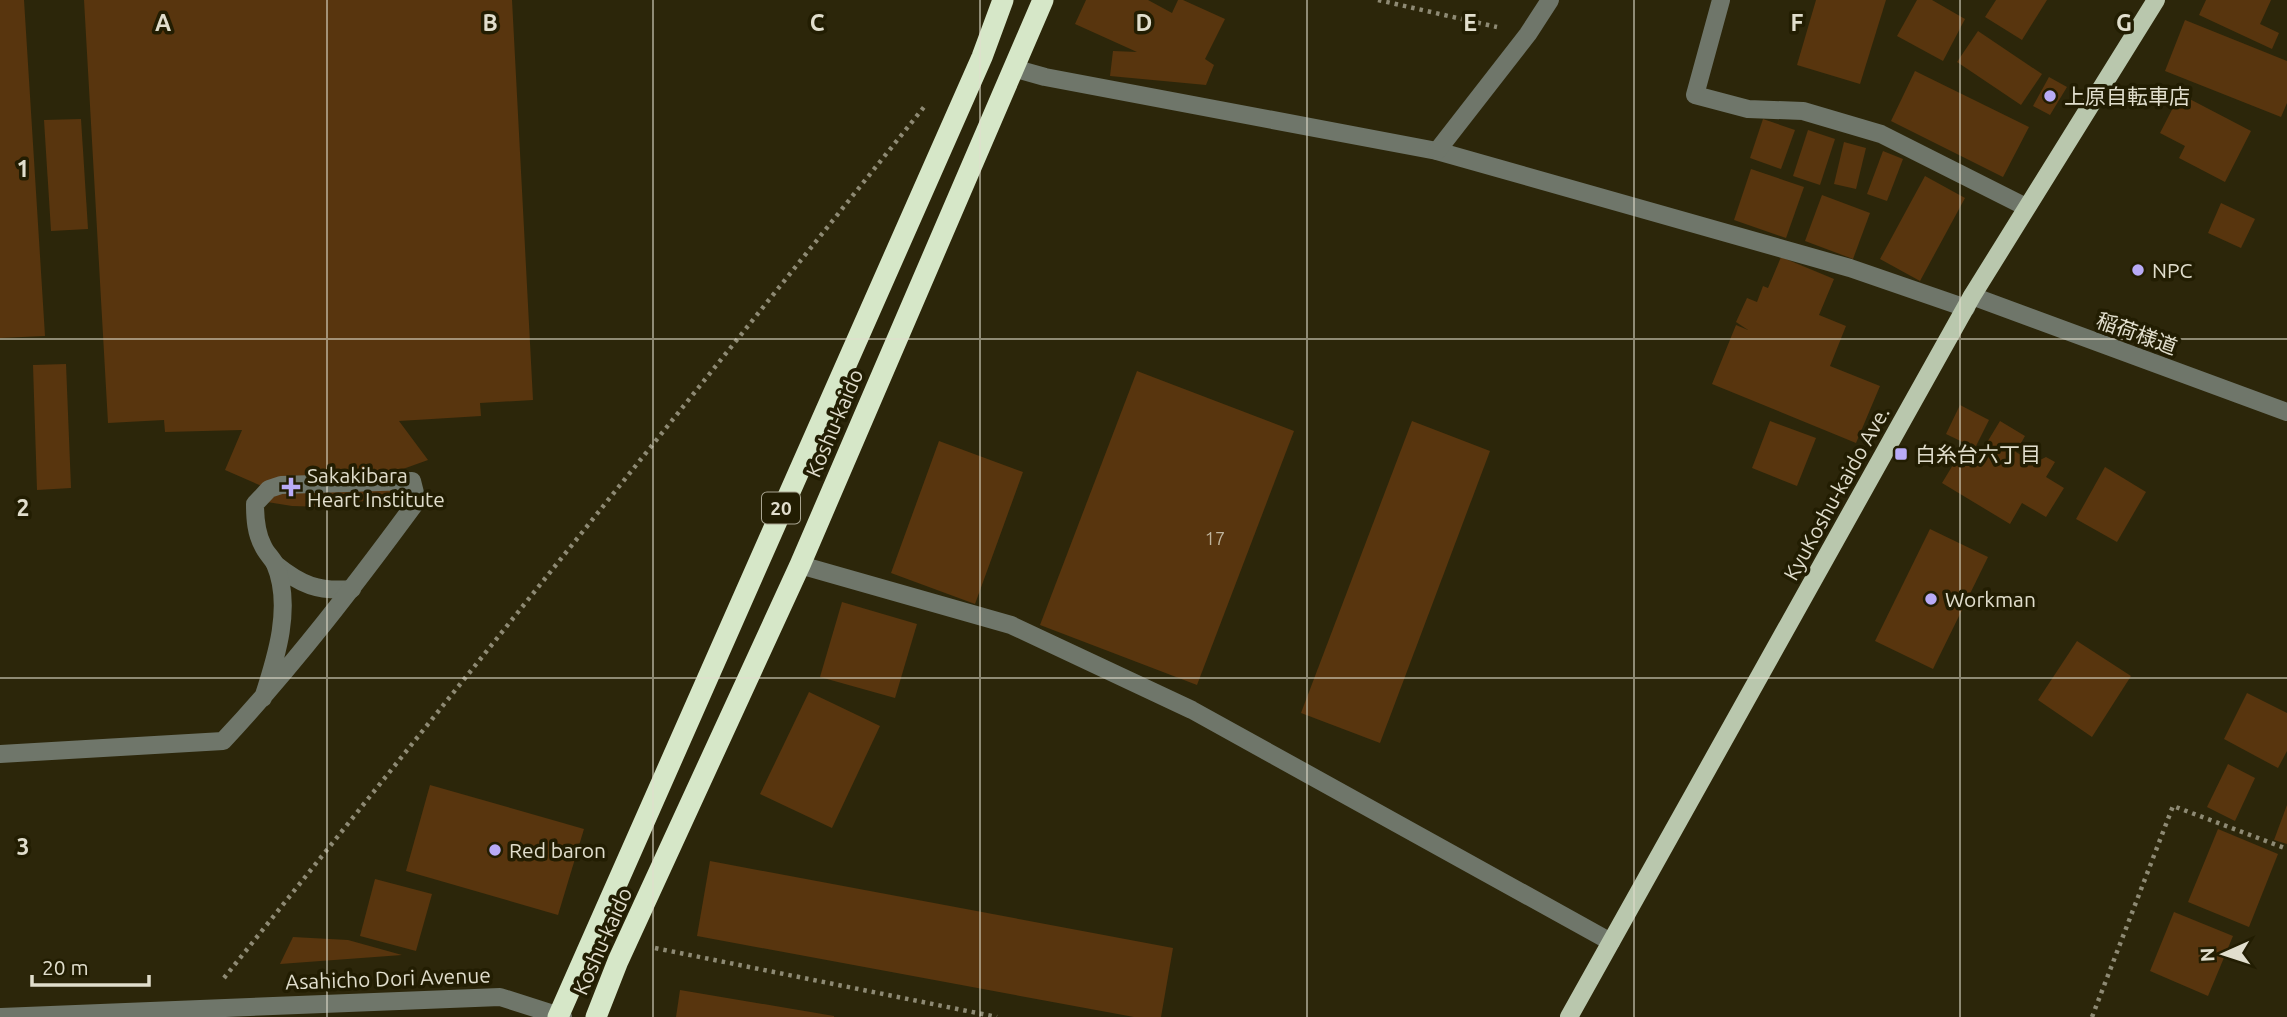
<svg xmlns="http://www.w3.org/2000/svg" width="2287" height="1017" font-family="Ubuntu,'Noto Sans JP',sans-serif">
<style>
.building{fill:#58350e}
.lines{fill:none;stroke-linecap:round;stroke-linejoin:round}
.path{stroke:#8e8a74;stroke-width:4.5;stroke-dasharray:3.5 5;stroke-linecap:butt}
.minor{stroke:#6f766a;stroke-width:18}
.major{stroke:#b9c7ad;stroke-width:18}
.highway{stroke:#d6e7c8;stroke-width:21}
.grid{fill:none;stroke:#e1decd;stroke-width:2;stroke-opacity:0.55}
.poi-dot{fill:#b9abf7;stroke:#221d02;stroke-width:2.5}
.labels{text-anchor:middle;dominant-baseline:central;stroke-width:7;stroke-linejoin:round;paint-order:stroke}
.number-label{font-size:18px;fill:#bfb49d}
.shield{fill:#221d02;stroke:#a8a490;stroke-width:2}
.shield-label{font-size:19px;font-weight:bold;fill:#e1decd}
.poi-label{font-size:21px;fill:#e1decd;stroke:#221d02;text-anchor:start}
.street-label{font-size:21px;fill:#e1decd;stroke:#221d02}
.grid-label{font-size:23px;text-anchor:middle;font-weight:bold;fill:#e1decd;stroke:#221d02;stroke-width:7;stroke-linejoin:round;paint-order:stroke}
</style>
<rect width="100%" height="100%" fill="#2c260a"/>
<g class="building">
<path d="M0,0H24L45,336L0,338Z"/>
<path d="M84,0H512L533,400L480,403L481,416L399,421L428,460L389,474L396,496L325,507L292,506L261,501L264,487L225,470L242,430L165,432L164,420L108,423Z"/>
<path d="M1086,0H1148L1172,13L1178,0H1183L1225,19L1205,59L1214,65L1206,85L1110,76L1113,51L1137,52L1075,24Z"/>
<path d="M1816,0H1886L1860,84L1797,65Z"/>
<path d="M1917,0H1932L1965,19L1943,61L1897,36Z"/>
<path d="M1996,0H2047L2022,40L1985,17Z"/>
<path d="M2206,0H2271L2260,24L2279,33L2272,49L2199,15Z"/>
<path d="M2185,20L2287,61V103L2281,117L2165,71Z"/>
<path d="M1978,31L2042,74L2021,105L1957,62Z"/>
<path d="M1915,71L2029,127L2003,177L1891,121Z"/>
<path d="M2049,77L2067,87L2050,115L2033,106Z"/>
<path d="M2180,94L2251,131L2225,182L2179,158L2185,146L2160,133Z"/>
<path d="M81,119L88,229L51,231L44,120Z"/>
<path d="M1763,119L1795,130L1781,169L1750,158Z"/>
<path d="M1808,130L1835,139L1820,185L1793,176Z"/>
<path d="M1844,142L1866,148L1856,189L1834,184Z"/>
<path d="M1883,151L1903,159L1887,201L1867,194Z"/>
<path d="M1751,169L1804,187L1786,238L1734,220Z"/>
<path d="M1925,176L1965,198L1920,281L1880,259Z"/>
<path d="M1822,195L1870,213L1853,259L1805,241Z"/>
<path d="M2221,203L2255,219L2241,248L2208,233Z"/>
<path d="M1781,257L1834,279L1819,315L1846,326L1830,366L1880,386L1856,443L1712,384L1736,325L1748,330L1736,322L1747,298L1757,302L1763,286L1768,288Z"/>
<path d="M66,364L71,488L37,490L33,365Z"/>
<path d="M1137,371L1294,431L1197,685L1040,625Z"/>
<path d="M1960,405L1989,420L1975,448L1946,434Z"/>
<path d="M1412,421L1490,451L1380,743L1301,713Z"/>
<path d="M1770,421L1816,438L1797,486L1752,468Z"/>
<path d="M2000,421L2025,436L2016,452L2034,463L2046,457L2055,462L2046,477L2064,488L2046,517L2022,503L2010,524L1942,483L1962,450L1977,459Z"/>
<path d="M939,441L1023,472L975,604L891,573Z"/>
<path d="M2105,467L2146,492L2117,542L2076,519Z"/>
<path d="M1930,529L1988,557L1933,669L1875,641Z"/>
<path d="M842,602L917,624L895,698L820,677Z"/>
<path d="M2077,641L2131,676L2092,737L2038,700Z"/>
<path d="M809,692L880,726L832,828L760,794Z"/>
<path d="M2247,693L2287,713V751L2278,768L2224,739Z"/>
<path d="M2228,764L2255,778L2235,821L2207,807Z"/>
<path d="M430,785L584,829L558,915L406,871Z"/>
<path d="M2287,805V844L2274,840Z"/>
<path d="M2218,829L2278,854L2249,927L2188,902Z"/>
<path d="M710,861L1173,948L1161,1017H1134L697,936Z"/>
<path d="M375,879L432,894L416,951L360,936Z"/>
<path d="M2174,912L2233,936L2208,996L2150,971Z"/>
<path d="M293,937L348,940L402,955L280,964Z"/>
<path d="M680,990L834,1016V1017H676Z"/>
</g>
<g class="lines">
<g class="path">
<path d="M1378,0L1497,27"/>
<path d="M655,948L997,1017"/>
<path d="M224,978L924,107"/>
<path d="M2092,1017L2173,806L2287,849"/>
</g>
<g class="minor">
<path d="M1721,0L1695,95L1748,109L1803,111L1881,134L2026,207"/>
<path d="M1013,68L1045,77L1437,151L1850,268L1966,308"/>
<path d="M1437,151L1528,34L1550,0"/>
<path d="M1972,296L2287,412"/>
<path d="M275,564C301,585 318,592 352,589"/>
<path d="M800,565L1011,625L1192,710L1611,942"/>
<path d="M0,754L223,741C294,665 356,584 417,501L412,481L281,485L269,489L255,504C255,519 256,533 263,546C266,553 272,558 275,564C293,606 276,658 263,698"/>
<path d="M1,1017L500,997L563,1017"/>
</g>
<path class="major" d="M1569,1017L1972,296L2156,0"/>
<g class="highway">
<path d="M558,1017L982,57L1003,0"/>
<path d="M596,1017L618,961L800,565L1043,0"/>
</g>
</g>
<path class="grid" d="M327,0V1017M653,0V1017M980,0V1017M1307,0V1017M1634,0V1017M1960,0V1017M0,339H2287M0,678H2287"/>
<g class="poi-dot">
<circle cx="2050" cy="96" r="7"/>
<circle cx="2138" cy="270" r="7"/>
<rect x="1894" y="447" width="14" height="14" rx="3.5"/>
<path d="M287.5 476.5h7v7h7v7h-7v7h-7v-7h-7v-7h7z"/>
<circle cx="1931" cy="599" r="7"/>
<circle cx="495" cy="850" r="7"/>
</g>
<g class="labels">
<g class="number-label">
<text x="1215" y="538">17</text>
</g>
<rect class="shield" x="762" y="492.5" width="38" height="31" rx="5"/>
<g class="shield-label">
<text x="781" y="508">20</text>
</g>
<g class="poi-label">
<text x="2064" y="96">上原自転車店</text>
<text x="2152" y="270">NPC</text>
<text x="1915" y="454">白糸台六丁目</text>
<text x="307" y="475">Sakakibara<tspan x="307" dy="24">Heart Institute</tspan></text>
<text x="1945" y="599">Workman</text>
<text x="509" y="850">Red baron</text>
</g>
<g class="street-label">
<text transform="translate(2137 333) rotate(20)">稲荷様道</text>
<text transform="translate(834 423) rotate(-67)">Koshu-kaido</text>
<text transform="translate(1836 493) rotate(-61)">KyuKoshu-kaido Ave.</text>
<text transform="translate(602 941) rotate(-66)">Koshu-kaido</text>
<text transform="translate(388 978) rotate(-2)">Asahicho Dori Avenue</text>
</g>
</g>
<g class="grid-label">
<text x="163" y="31">A</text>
<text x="490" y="31">B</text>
<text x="817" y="31">C</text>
<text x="1144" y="31">D</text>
<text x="1470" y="31">E</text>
<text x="1797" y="31">F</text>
<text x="2124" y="31">G</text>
<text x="23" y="177">1</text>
<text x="23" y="516">2</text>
<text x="23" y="855">3</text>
</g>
<g transform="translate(2224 954) rotate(267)" stroke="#221d02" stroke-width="5" paint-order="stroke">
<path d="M0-5L12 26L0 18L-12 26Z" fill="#e1decd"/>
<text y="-10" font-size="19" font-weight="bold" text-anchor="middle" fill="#e1decd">N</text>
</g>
<path d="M32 975v10h117v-10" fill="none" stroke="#e1decd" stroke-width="3.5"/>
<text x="42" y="975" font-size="21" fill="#e1decd" stroke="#221d02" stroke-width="5" paint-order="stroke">20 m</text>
</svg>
